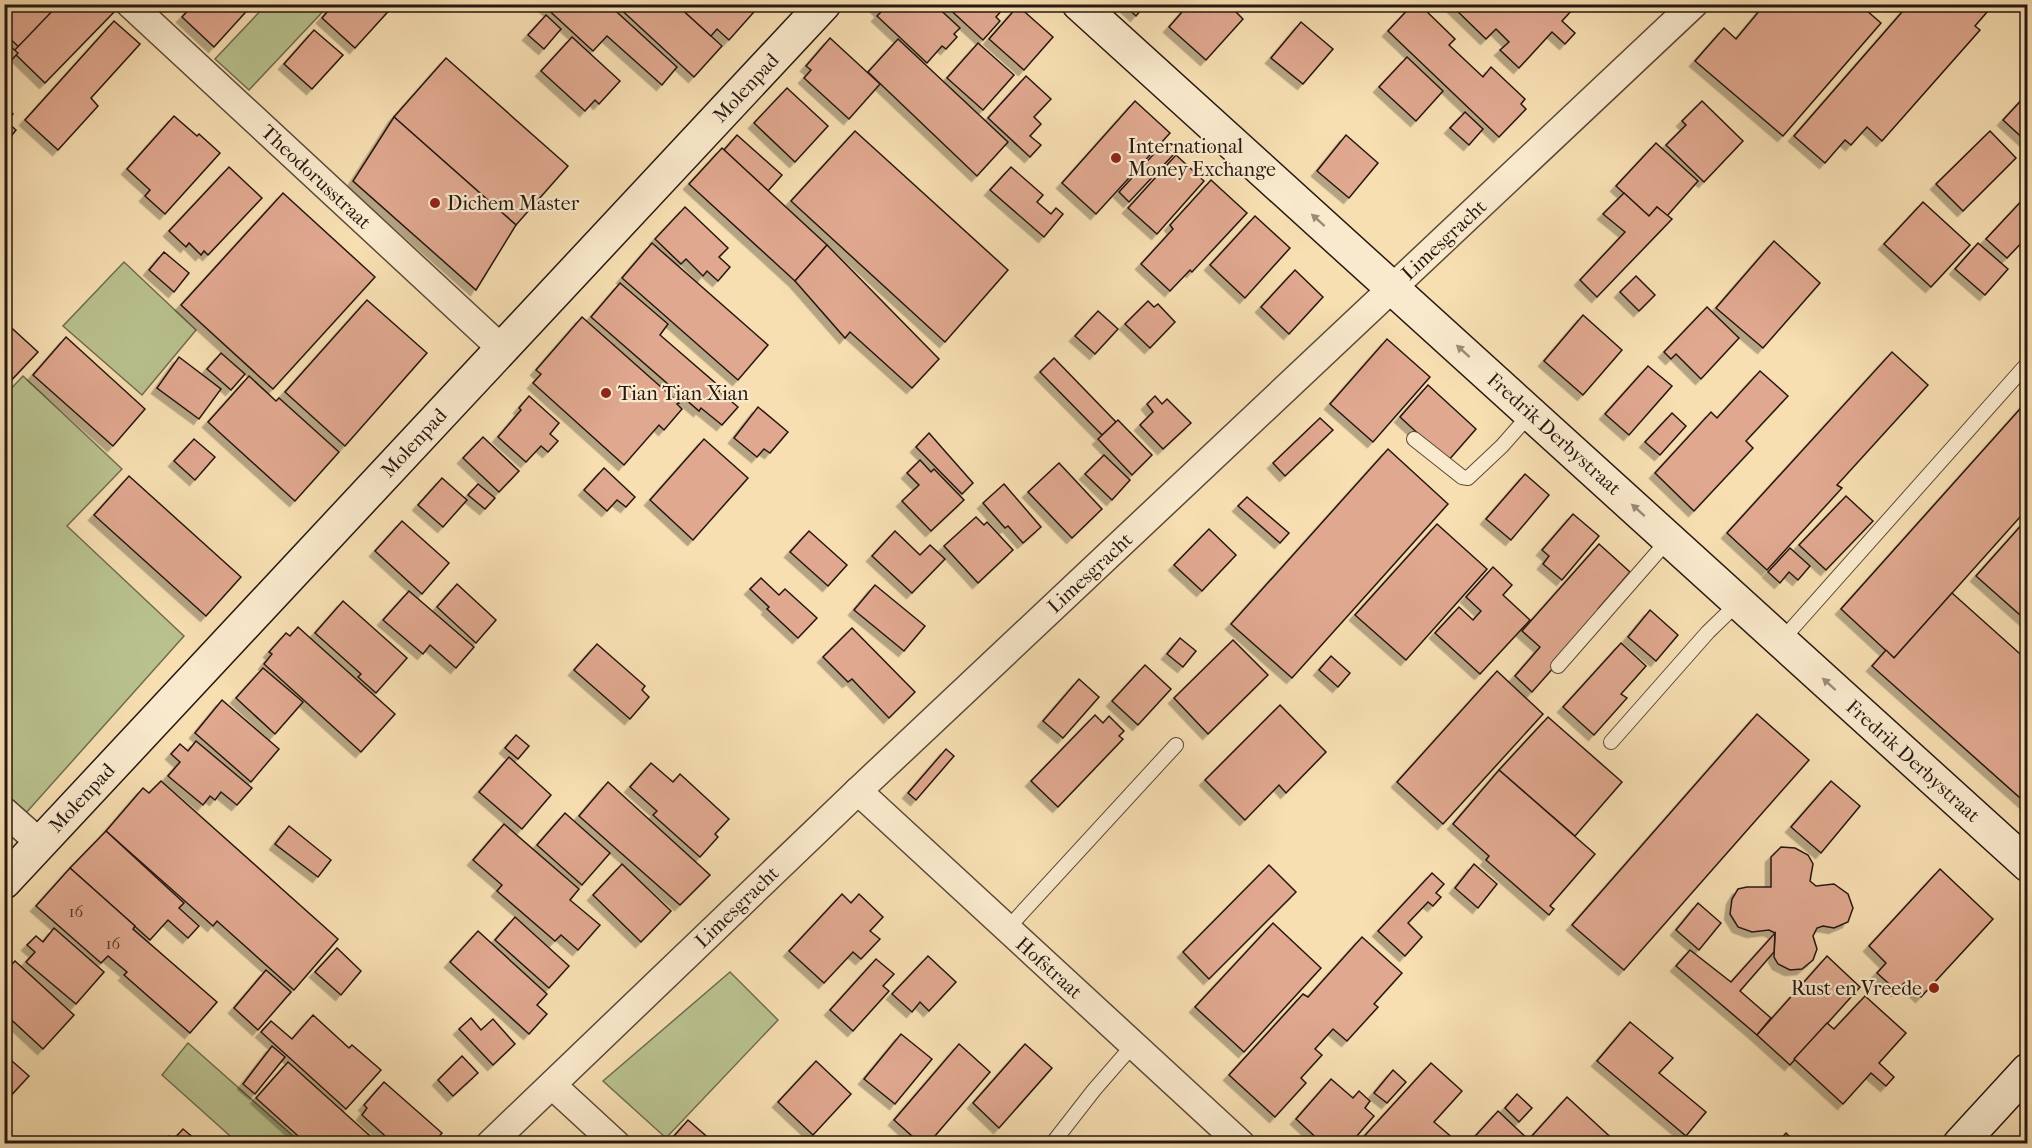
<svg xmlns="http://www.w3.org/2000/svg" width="2032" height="1148" font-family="'IM FELL French Canon',serif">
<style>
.green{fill:#b9c28f;stroke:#706d50;stroke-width:1.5}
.building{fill:#e0a88f;stroke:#261811;stroke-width:1.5;filter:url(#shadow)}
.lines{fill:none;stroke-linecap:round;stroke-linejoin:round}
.lane-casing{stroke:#5a4a39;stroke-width:16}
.street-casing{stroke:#5a4a39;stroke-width:30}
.secondary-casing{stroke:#261811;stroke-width:36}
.lane{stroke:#faeacd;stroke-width:14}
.street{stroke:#faeacd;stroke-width:27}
.secondary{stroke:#faeacd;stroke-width:33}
.oneway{fill:#9b8c78}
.poi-dot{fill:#8f2418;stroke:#faeacd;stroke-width:2}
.labels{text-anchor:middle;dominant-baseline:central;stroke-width:4.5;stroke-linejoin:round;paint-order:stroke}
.number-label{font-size:16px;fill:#543c30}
.street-label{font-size:20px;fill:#261811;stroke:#faeacd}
.poi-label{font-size:20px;fill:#261811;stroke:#faeacd;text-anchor:start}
</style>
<defs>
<filter id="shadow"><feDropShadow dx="-5.5" dy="5.5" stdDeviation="0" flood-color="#0004"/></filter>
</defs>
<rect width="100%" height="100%" fill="#f7dfb2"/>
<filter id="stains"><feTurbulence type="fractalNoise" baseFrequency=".00333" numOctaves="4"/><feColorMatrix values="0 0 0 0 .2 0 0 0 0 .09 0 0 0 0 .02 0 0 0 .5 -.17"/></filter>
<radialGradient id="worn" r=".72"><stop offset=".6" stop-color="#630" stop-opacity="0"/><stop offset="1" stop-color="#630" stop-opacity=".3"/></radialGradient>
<g class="green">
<path d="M266,5H329L249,90L215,59Z"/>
<path d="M124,262L196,330L142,395L63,326Z"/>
<path d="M23,376L122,469L67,526L184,636L25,814L5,797L4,396Z"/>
<path d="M730,972L778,1020L666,1138L603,1081Z"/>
<path d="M188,1043L301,1143H238L162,1075Z"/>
</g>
<g class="building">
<path d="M7,4H65L22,50L4,33V7Z"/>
<path d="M59,4H108L115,11L45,83L13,52Z"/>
<path d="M194,4H253L214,47L182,17Z"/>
<path d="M334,4H395L355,48L322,18Z"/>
<path d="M542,4H608L677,67L662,85L607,36L593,51Z"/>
<path d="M615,4H676L722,46L694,77Z"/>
<path d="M676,4H761L729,40L717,29L711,36Z"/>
<path d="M878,4H934L960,28L954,34L957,37L946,49L942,46L927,63L877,16L881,12L876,7Z"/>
<path d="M944,4H1007L996,17L1000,21L983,40Z"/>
<path d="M1123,4H1146L1136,16Z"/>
<path d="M1189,4H1228L1243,19L1206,60L1169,27Z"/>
<path d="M1413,4H1419L1455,39L1449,45L1483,77L1491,67L1525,99L1521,104L1526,109L1499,137L1388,31Z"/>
<path d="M1450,4H1569L1573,9L1562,21L1575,33L1565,44L1552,32L1519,68L1500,50L1509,42L1496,29L1486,39Z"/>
<path d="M1765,4H1859L1881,23L1783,136L1695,61L1724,28L1736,39Z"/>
<path d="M1909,4H1994L1975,26L1980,30L1882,141L1867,127L1851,145L1845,140L1825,163L1794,136Z"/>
<path d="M1018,6L1053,37L1024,70L989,39Z"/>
<path d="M546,15L561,29L544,49L528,35Z"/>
<path d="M114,21L140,44L91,98L98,106L58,150L25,120Z"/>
<path d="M1301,22L1333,49L1303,84L1271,58Z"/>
<path d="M314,30L343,55L312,89L284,64Z"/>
<path d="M572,37L620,81L599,104L595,100L585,111L541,71Z"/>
<path d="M830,38L880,84L849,119L804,78L811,70L806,66Z"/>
<path d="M898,39L1008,142L977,176L868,72Z"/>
<path d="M4,41L18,53L4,68Z"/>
<path d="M978,43L1014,75L983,110L947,78Z"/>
<path d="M1407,57L1443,91L1416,121L1379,87Z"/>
<path d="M446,58L568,166L516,225L394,117Z"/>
<path d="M1026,76L1051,99L1034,117L1041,124L1030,136L1041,145L1030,157L988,118Z"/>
<path d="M787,88L828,126L795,162L754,123Z"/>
<path d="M2028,93V143L2003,120Z"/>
<path d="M1135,101L1170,133L1096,214L1062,183Z"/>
<path d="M1702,101L1743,141L1704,182L1666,145L1686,125L1682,121Z"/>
<path d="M4,107L13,114L7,122L16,130L8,140L4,137Z"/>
<path d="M1465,112L1483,129L1469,145L1450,128Z"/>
<path d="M174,116L197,136L199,134L220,153L165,214L145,196L150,190L127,169Z"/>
<path d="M394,117L516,225L476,290L353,181Z"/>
<path d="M855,131L1008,270L945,342L791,201Z"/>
<path d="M1990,131L2016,158L1963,211L1936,184Z"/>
<path d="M737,135L782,175L768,191L724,150Z"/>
<path d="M1346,135L1378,163L1349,198L1317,171Z"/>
<path d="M1656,143L1698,181L1667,216L1657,207L1649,216L1616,186Z"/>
<path d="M1163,144L1174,154L1129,202L1119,192Z"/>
<path d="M722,148L827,245L795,281L689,184Z"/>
<path d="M1176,155L1204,181L1157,234L1128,208Z"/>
<path d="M229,167L262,198L208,255L204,251L201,255L189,243L186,247L169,231Z"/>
<path d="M1011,167L1043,195L1037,202L1051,214L1056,208L1063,214L1044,237L990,190Z"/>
<path d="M1211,180L1247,213L1192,272L1190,270L1170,291L1141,264L1173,229L1170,225Z"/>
<path d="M283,193L375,277L273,389L181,305Z"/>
<path d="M1624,193L1649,216L1657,207L1672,219L1597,297L1580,280L1625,232L1603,214Z"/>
<path d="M2027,195L2028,236L2007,258L1986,239Z"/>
<path d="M1923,202L1970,245L1931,287L1884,244Z"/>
<path d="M685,207L728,248L719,257L730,267L718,281L707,271L703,276L686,259L681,264L655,239Z"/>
<path d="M1255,216L1290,248L1245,298L1210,265Z"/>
<path d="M1774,241L1820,283L1763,348L1716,308Z"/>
<path d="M652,243L768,345L738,380L622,278Z"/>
<path d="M1978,243L2008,269L1985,295L1955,269Z"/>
<path d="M827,245L939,359L912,388L850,332L845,338L795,281Z"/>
<path d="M164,252L189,273L174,292L149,270Z"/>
<path d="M1295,270L1323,297L1289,334L1261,307Z"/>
<path d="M1636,276L1655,295L1639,311L1620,292Z"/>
<path d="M620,283L668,324L660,335L720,387L718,390L738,407L722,425L701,408L699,411L591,317Z"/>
<path d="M367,300L427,353L345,446L285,392Z"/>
<path d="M1148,301L1154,307L1158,304L1175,322L1150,348L1125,324Z"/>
<path d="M1707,307L1739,338L1701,379L1676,354L1671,359L1664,352Z"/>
<path d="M1098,311L1118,329L1095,354L1075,336Z"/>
<path d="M1583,315L1622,350L1583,395L1544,361Z"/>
<path d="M582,317L679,403L677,404L682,409L664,430L659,425L624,465L533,383L541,374L536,370Z"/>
<path d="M4,321L38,352L4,388Z"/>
<path d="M66,337L145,409L113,446L33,375Z"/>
<path d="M1387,339L1430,377L1373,442L1330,404Z"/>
<path d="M1892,352L1928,385L1837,485L1842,488L1767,570L1727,533Z"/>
<path d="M221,353L245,374L231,390L207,369Z"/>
<path d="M179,357L221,389L199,419L157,388Z"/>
<path d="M1054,358L1116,422L1102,435L1040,372Z"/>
<path d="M1648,366L1672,386L1629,435L1605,414Z"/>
<path d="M1760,371L1788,396L1746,441L1753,448L1694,511L1655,473L1711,412L1717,418Z"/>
<path d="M249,376L276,401L279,398L339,452L295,501L208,422Z"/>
<path d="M1428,385L1476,429L1448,461L1400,417Z"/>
<path d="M529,396L559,423L550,434L558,441L548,452L541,446L526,462L498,437L521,410L519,408Z"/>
<path d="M1155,396L1162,404L1167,399L1191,423L1163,449L1140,425L1153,412L1147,404Z"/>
<path d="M2028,400V508L1894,658L1841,609Z"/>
<path d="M758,407L788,432L770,453L764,449L757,457L734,438Z"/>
<path d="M1672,413L1686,426L1660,455L1645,442Z"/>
<path d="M1320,418L1333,430L1285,476L1273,463Z"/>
<path d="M1118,420L1152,455L1132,475L1098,439Z"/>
<path d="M929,433L973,483L962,494L916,447Z"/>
<path d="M483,437L519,471L499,492L463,458Z"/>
<path d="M194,439L215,457L195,480L174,461Z"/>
<path d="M704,439L748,478L693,540L650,500Z"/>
<path d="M1388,449L1448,504L1292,678L1231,624Z"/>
<path d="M1104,455L1130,480L1112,500L1085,474Z"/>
<path d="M920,460L931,472L934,469L964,500L931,531L902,501L919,485L907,473Z"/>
<path d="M1059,463L1102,509L1072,538L1028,492Z"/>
<path d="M604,468L635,497L626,507L617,500L607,511L584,490Z"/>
<path d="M1525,474L1549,495L1511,540L1486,519Z"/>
<path d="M129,476L241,577L206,616L94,515Z"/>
<path d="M442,478L467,500L443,527L418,505Z"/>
<path d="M478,484L495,498L485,509L468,495Z"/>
<path d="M1004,484L1041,527L1023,543L1008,526L1005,528L983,503Z"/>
<path d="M1846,496L1873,521L1826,570L1799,545Z"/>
<path d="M1247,497L1289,533L1280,543L1238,506Z"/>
<path d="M1573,514L1599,536L1562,580L1543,564L1549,556L1542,550Z"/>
<path d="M976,517L984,525L987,522L1013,550L978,583L944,546Z"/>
<path d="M402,521L449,563L422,594L375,551Z"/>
<path d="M2025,521L2028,523V622L1976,576Z"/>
<path d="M1437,524L1487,569L1406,660L1355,615Z"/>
<path d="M1209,529L1236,555L1202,591L1174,565Z"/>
<path d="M809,531L847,565L828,586L790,552Z"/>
<path d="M895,531L920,555L930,545L945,559L912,593L872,556Z"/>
<path d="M1599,544L1630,572L1598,609L1602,613L1532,692L1515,676L1540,647L1522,631Z"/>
<path d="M1790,548L1810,566L1798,580L1789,572L1780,583L1768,572Z"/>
<path d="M1493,567L1512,585L1503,595L1530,620L1480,674L1435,633L1459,607L1473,620L1481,611L1466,597Z"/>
<path d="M761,578L779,595L785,589L817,618L798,638L767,609L769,607L750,589Z"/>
<path d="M457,584L496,620L476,643L437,607Z"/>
<path d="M875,585L925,626L904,651L854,610Z"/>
<path d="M409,591L474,647L456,668L430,645L423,654L383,620Z"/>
<path d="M1952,593L2028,661V805L1872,666L1886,650L1894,658Z"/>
<path d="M343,601L407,658L376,693L358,677L361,674L315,633Z"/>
<path d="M1650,610L1678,635L1656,661L1628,637Z"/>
<path d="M298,627L395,714L361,752L264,664L272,654L269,652L286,633L290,636Z"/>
<path d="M852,628L915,692L889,718L852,679L848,682L823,657Z"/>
<path d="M1180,638L1196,651L1183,667L1167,654Z"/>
<path d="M1233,640L1268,675L1208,734L1174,698Z"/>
<path d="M1621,643L1646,666L1621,694L1627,698L1594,735L1563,707Z"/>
<path d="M597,644L645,686L642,690L649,697L630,719L574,670Z"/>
<path d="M1331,656L1350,673L1338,687L1319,670Z"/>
<path d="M1145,665L1171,689L1138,725L1112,701Z"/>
<path d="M263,668L303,702L275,734L236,698Z"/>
<path d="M1497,671L1543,714L1443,824L1397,782Z"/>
<path d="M1079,679L1099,697L1063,738L1043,721Z"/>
<path d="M222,700L279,749L251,782L195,733Z"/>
<path d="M1280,705L1326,752L1286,793L1279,785L1245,820L1205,780Z"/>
<path d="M1757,714L1809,760L1624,970L1572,925Z"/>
<path d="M1095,715L1103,723L1109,716L1124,731L1119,736L1123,739L1058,807L1031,781Z"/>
<path d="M1548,717L1622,782L1575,836L1499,770Z"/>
<path d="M516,735L529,746L518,759L505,748Z"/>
<path d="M196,741L252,788L237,805L221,792L215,800L210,796L203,805L168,776L180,762L171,754L180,744L188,751Z"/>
<path d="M946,749L954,756L916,800L908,793Z"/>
<path d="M509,757L551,795L522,829L479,792Z"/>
<path d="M651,763L673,782L680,774L729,819L715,834L718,837L700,857L653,815L657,811L630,787Z"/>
<path d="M1499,770L1595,854L1550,906L1554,909L1549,915L1486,860L1489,856L1453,824Z"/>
<path d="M161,781L338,939L294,990L217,921L213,926L106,831L143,788L149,793Z"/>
<path d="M1831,781L1860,806L1821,853L1791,827Z"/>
<path d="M608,782L710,875L680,905L579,816Z"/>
<path d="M565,813L610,853L582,885L537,845Z"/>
<path d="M504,824L579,889L570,900L600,925L578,950L561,935L555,941L497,891L502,885L473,860Z"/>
<path d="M289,826L331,860L318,877L275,844Z"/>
<path d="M106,831L184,903L179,908L199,926L188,938L168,920L150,940L70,868Z"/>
<path d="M1781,847L1795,848L1808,855L1813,864L1810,881L1816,886L1834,884L1848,894L1853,908L1848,922L1834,928L1823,926L1817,928L1813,936L1817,949L1813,960L1802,969L1790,970L1778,964L1774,957L1775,933L1769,930L1752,932L1738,927L1730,914L1732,899L1738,889L1747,887H1771V857Z"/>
<path d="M622,864L671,911L641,942L593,895Z"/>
<path d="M1474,864L1497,884L1478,908L1455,888Z"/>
<path d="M1269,865L1296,892L1209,979L1183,952Z"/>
<path d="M70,868L135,926L133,929L217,1002L190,1033L124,975L127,972L108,956L101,963L36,906Z"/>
<path d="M1940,869L1993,919L1921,997L1905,982L1897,991L1877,973L1886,963L1869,946Z"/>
<path d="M1432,873L1444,884L1436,893L1441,897L1433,906L1428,902L1408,923L1422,937L1405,956L1378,931Z"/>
<path d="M842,894L851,903L859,894L883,917L870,931L880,939L861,959L853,952L824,983L789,951Z"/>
<path d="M1698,903L1721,923L1699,950L1676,930Z"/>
<path d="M515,917L569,966L549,988L495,940Z"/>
<path d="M1273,923L1321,968L1244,1052L1195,1007Z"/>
<path d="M54,928L104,972L76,1004L26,962L35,952L27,945L36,936L43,942Z"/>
<path d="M478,931L547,994L537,1005L547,1014L529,1034L450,962Z"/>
<path d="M1775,933L1774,952L1740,991L1771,1018L1757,1035L1676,966L1690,950L1731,982Z"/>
<path d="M1362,937L1402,973L1374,1004L1378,1007L1347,1041L1333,1029L1315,1049L1322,1055L1301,1078L1306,1083L1275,1117L1229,1075L1303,994L1308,997Z"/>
<path d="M337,948L361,971L341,995L315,972Z"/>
<path d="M928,956L956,982L929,1011L920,1002L912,1012L892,994Z"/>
<path d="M1827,956L1860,987L1790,1065L1757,1035Z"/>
<path d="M876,959L894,974L883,986L889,991L853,1031L830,1010Z"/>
<path d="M15,961L74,1015L43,1049L4,1013V972Z"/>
<path d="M266,970L291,992L258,1030L234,1008Z"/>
<path d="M1865,996L1906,1033L1879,1063L1894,1077L1886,1086L1871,1073L1843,1104L1794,1059L1827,1023L1834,1029Z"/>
<path d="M313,1015L349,1048L352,1045L381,1070L346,1109L261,1032L271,1021L292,1039Z"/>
<path d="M471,1018L481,1030L493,1019L515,1044L493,1065L459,1029Z"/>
<path d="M1630,1022L1673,1058L1659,1073L1706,1112L1686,1136L1597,1061Z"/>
<path d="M901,1034L932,1059L895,1104L864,1079Z"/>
<path d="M959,1044L990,1072L928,1144H921L894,1120Z"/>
<path d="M1025,1044L1052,1068L999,1128L973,1103Z"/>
<path d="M272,1046L285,1057L255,1094L243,1084Z"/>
<path d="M4,1054L29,1076L4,1103Z"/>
<path d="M462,1056L478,1073L453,1096L438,1080Z"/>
<path d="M816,1061L851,1094L813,1135L778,1102Z"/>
<path d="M288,1062L379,1144H307L256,1098Z"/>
<path d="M1431,1063L1462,1091L1434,1122L1454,1139L1450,1144H1357Z"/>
<path d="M1393,1070L1406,1082L1387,1103L1374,1093Z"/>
<path d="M1331,1079L1353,1098L1359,1091L1370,1101L1365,1108L1374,1116L1350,1144H1323L1296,1119Z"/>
<path d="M384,1082L442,1133L433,1144H394L362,1115L367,1108L364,1105Z"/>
<path d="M1517,1094L1532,1108L1519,1122L1505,1108Z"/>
<path d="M1567,1097L1618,1144H1538L1531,1137Z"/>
<path d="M1498,1111L1533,1144H1468Z"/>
<path d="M688,1120L713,1142L712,1144H667Z"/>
<path d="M183,1129L201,1144H162L169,1136L173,1140Z"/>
<path d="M1786,1133L1797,1144H1776Z"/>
</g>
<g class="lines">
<g class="lane-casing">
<g id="lane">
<path d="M1414,439L1462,477L1468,478L1502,446L1531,413"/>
<path d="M1781,641L2028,363"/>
<path d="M1558,666L1669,539"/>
<path d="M1611,742L1708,632L1739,602"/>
<path d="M1007,929L1176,745"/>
<path d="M1052,1144L1094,1090L1134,1044"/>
</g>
</g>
<g class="street-casing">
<g id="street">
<path d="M130,4L502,349"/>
<path d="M858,791L1241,1144"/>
<path d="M4,811L40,843"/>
<path d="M552,1085L616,1144"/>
<path d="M490,1144L858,791L1694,4"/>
</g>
</g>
<g class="secondary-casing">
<g id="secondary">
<path d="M1079,4L2028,865"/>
<path d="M4,882L824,4"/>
<path d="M1960,1144L2028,1070"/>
</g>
</g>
<use href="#lane" class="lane"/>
<use href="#street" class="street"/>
<use href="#secondary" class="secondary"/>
</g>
<defs><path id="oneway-solid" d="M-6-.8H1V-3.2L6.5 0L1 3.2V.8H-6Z" transform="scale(1.5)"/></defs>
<g class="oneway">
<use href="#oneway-solid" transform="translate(1318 220) rotate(-138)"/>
<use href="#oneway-solid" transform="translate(1463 351) rotate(-138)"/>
<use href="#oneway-solid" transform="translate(1638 510) rotate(-138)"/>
<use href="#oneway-solid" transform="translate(1829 684) rotate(-138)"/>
</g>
<g class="poi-dot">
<circle cx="1116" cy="158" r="6"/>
<circle cx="435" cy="203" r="6"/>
<circle cx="606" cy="393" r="6"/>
<circle cx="1934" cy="988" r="6"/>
</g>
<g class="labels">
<g class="number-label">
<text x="76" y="911">16</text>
<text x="113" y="943">16</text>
</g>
<g class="street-label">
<text transform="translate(746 88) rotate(-47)">Molenpad</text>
<text transform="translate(316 177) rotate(43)">Theodorusstraat</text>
<text transform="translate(1444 240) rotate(-43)">Limesgracht</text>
<text transform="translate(1554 434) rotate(42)">Fredrik Derbystraat</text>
<text transform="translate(414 443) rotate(-47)">Molenpad</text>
<text transform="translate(1090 573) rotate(-43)">Limesgracht</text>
<text transform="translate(1913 761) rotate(42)">Fredrik Derbystraat</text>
<text transform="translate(82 798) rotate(-47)">Molenpad</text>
<text transform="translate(737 907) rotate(-44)">Limesgracht</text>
<text transform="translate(1049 968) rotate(42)">Hofstraat</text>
</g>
<g class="poi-label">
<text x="1128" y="146">International<tspan x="1128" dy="23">Money Exchange</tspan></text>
<text x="447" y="203">Dichem Master</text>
<text x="618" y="393">Tian Tian Xian</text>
<text x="1922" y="988" text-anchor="end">Rust en Vreede</text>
</g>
</g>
<rect width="2032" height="1148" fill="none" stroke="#f7dfb2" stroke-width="24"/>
<rect x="6" y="6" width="2020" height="1136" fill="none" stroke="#261811" stroke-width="3"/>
<rect x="12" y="12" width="2008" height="1124" fill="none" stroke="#261811" stroke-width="1.5"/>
<rect width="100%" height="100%" filter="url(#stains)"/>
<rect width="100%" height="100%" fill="url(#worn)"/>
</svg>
